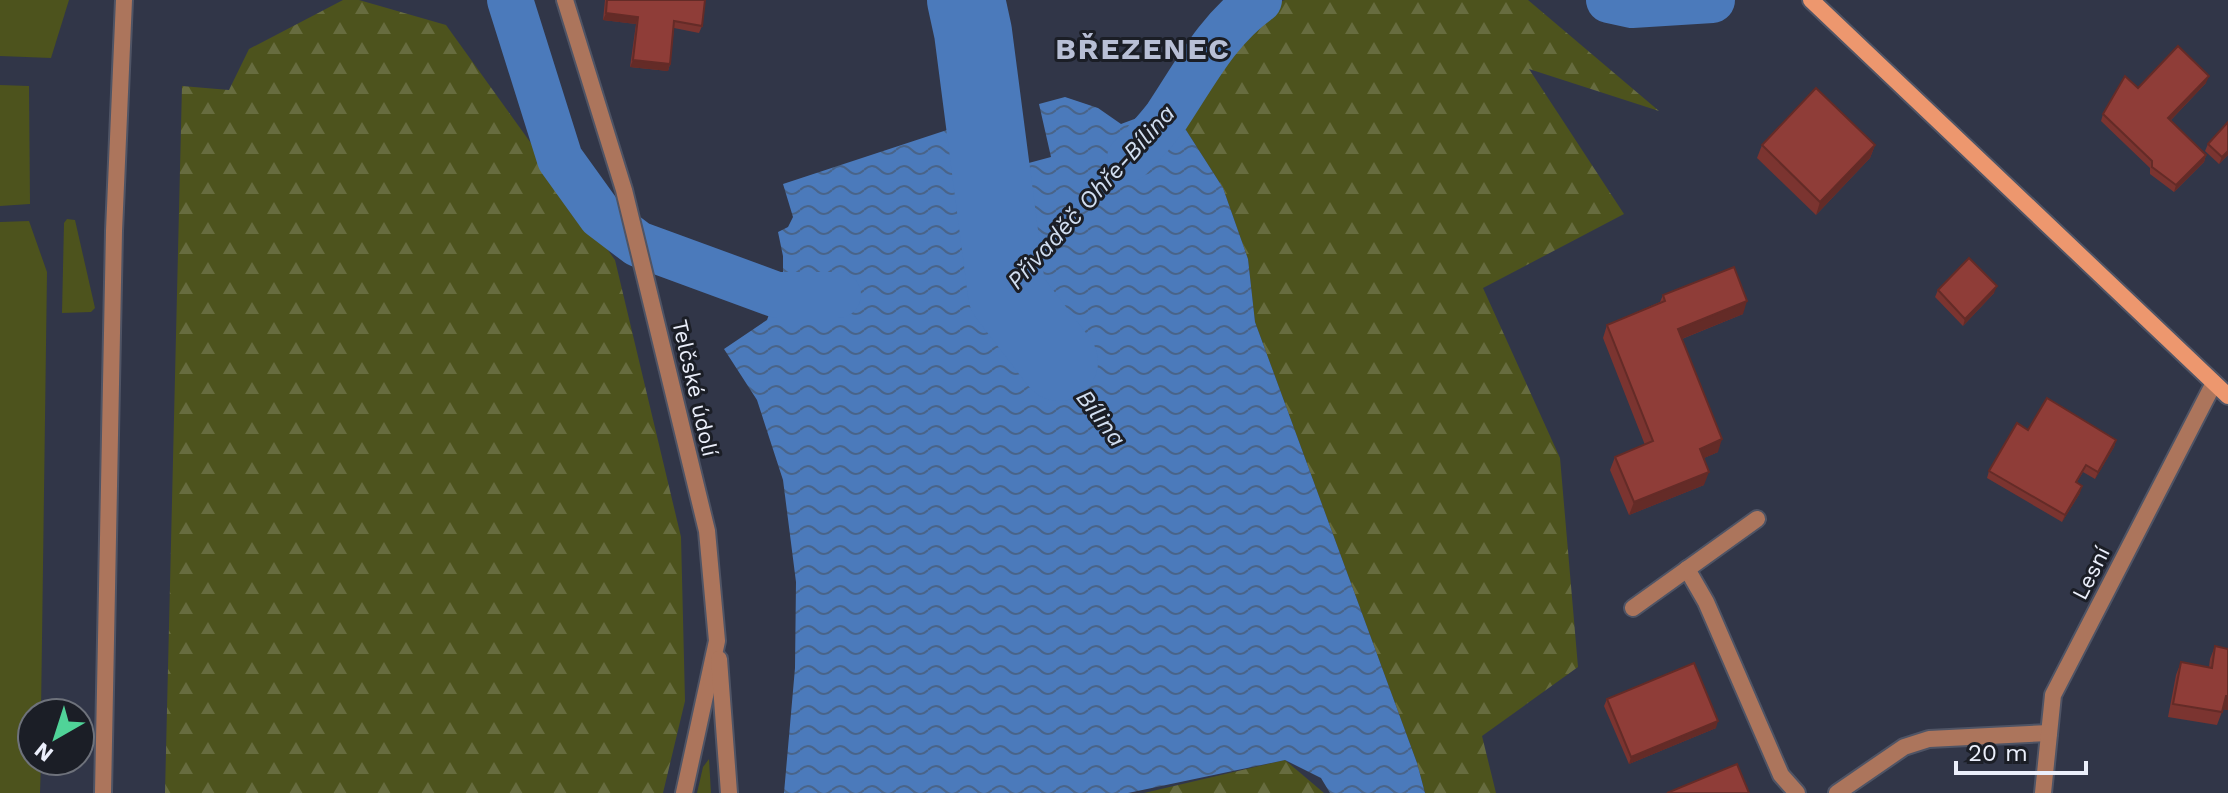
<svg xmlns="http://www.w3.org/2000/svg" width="2228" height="793" font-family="'Work Sans',sans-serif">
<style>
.grass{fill:#4d531d}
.forest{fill:url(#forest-firs)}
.water{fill:url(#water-waves)}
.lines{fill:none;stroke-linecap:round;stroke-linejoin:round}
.canal{stroke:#4b7abb;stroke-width:46}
.river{stroke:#4b7abb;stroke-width:78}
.lane-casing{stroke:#4f5465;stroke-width:20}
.street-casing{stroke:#4f5465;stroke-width:20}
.secondary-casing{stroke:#4f5465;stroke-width:20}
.lane{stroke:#ac755c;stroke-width:16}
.street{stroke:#ac755c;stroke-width:16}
.secondary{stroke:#ed976e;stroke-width:16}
.wall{fill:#7b3430}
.shaded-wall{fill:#642b27}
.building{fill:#8f3d38;stroke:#642b27;stroke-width:2}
.labels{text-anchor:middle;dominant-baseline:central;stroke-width:6;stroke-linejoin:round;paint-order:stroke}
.street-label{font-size:22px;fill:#ebeffb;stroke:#1b1e26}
.water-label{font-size:24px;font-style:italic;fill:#d1def0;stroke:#1b1e26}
.district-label{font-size:30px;font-weight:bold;letter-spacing:2px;fill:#b8bfd5;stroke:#1b1e26}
</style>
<defs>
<pattern id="forest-firs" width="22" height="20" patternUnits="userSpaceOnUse" patternTransform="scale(2)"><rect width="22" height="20" fill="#4d531d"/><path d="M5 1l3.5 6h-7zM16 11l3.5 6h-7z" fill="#676c3f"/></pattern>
<pattern id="water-waves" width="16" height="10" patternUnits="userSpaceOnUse" patternTransform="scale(2)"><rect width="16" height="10" fill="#4b7abb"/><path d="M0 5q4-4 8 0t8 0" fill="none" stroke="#496489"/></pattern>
</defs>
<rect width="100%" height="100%" fill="#313648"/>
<g class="grass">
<path d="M0,0H69L51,58L0,56Z"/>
<path d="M0,85L29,86L30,204L0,206Z"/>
<path d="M67,219L75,220L95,308L91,312L62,313L64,223Z"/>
<path d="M29,221L47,272L41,713H32V761H41L40,793H0V222Z"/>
<path d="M709,759L711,793H697L703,767Z"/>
</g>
<g class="forest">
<path d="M343,0H359L446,25L615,260L681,537L685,701L663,793H165L182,86L229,90L249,49Z"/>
<path d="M1285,0H1528L1659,111L1529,69L1624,214L1483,288L1560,458L1578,667L1482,736L1496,793H1425L1417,763L1255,322L1248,259L1223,188L1177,116C1206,69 1231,19 1285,0Z"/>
<path d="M1285,760L1324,793H1144Z"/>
</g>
<path class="water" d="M1065,97L1098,108L1121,124L1164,108L1177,116L1223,188L1248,259L1255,322L1417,763L1425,793H1330L1321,778L1285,760L1128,793H784L795,668L796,582L783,480L757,400L724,349L767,320L783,276V256L778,232L788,227L793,217L783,184L950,129L981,274L1017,270L1004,113H1010L1025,164L1051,157L1039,104Z"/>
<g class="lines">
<g class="canal">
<path d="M510,0L560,159L601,216L638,244L777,295H838"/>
<path d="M1609,0L1632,5L1712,0"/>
<path d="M1130,158C1142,145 1156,131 1167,116C1195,74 1217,30 1259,0"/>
</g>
<path class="river" d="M966,0L973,32L1007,294L1059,362"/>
<g class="lane-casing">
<g id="lane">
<path d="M1687,569L1706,602L1781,775L1797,793"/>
<path d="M1633,608L1757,519"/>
<path d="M1837,793L1904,747L1929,739L2049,733"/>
</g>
</g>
<g class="street-casing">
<g id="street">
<path d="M565,0L624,190L707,531L717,641L684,793"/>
<path d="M719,659L729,793"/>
<path d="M103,793L114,231L124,0"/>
<path d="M2043,793L2053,695L2214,383"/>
</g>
</g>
<g class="secondary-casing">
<path id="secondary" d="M1811,0L2228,396"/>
</g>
<use href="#lane" class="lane"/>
<use href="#street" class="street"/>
<use href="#secondary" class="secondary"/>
</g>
<g class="wall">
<path d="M605,0H705L702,26L699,33L674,28L670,64L668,71L630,67L636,24L603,20Z"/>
<path d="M2206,83L2171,120L2206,155L2204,162L2174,192L2150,174V168L2101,121L2103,114L2138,88Z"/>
<path d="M2228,122V155L2219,164L2205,151L2208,144Z"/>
<path d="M1762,145H1875L1870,158L1816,215L1757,158Z"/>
<path d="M1938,290L1994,293L1963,326L1935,297Z"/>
<path d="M1663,295L1743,314L1682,339L1718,452L1704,458V485L1629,515L1610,470L1615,457L1645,445L1603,338L1607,325L1660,302Z"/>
<path d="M2028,430L2116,440L2114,447L2095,479L2083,472L2077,482L2080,493L2062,522L1987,478L1989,471Z"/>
<path d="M2215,646L2228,649V710L2223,709L2217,725L2168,717L2176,675L2181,662L2209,667L2210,659Z"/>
<path d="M1607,699L1716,728L1629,764L1604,706Z"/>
</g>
<g class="shaded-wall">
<path d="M606,13L638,17L636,24L603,20Z"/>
<path d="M633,60L670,64L668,71L630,67Z"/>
<path d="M2209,76L2206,83L2166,125L2168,118Z"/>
<path d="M1875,145L1870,158L1816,215L1820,202Z"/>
<path d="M2228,151V155L2219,164L2222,157Z"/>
<path d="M2206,155L2204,162L2174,192L2176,185Z"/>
<path d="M1997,286L1994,293L1963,326L1965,319Z"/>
<path d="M1747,301L1743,314L1674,342L1678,329Z"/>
<path d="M1722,439L1718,452L1695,462L1700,449Z"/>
<path d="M2116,440L2114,447L2095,479L2098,472Z"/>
<path d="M1709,472L1704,485L1629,515L1634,502Z"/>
<path d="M2082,486L2080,493L2062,522L2065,515Z"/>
<path d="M2226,696H2228V710L2221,709Z"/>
<path d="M1718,721L1716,728L1629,764L1631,757Z"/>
</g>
<g class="building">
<path d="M607,0H705L702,26L674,21L670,64L633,60L638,17L606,13Z"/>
<path d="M2178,46L2209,76L2168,118L2206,155L2176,185L2152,167V161L2103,114L2125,76L2138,88Z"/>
<path d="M1816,88L1875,145L1820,202L1762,145Z"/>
<path d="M2228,122V151L2222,157L2208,144Z"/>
<path d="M1969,258L1997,286L1965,319L1938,290Z"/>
<path d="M1734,267L1747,301L1678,329L1722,439L1700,449L1709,472L1634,502L1615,457L1653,441L1607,325L1665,301L1663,295Z"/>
<path d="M2047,398L2116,440L2098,472L2086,465L2076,482L2082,486L2065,515L1989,471L2017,423L2028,430Z"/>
<path d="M2215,646L2228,649V696H2226L2222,712L2173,704L2181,662L2212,668Z"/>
<path d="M1694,663L1718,721L1631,757L1607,699Z"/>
<path d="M1737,764L1749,793H1667Z"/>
</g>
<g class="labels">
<g class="street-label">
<text transform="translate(695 388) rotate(77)">Telčské údolí</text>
<text transform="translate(2091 573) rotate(-63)">Lesní</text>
</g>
<g class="water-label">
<text transform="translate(1091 197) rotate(-48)">Přivaděč Ohře-Bílina</text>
<text transform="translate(1101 418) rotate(53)">Bílina</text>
</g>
<g class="district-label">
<text x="1143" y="48">BŘEZENEC</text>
</g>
</g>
<g transform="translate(56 737) rotate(219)"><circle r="38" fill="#1b1e26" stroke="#6e727b" stroke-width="2"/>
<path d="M0-6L14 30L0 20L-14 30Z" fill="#50d398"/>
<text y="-12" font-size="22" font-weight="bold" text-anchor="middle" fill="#ebeffb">N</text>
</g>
<path d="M1956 761v12h130v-12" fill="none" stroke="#ebeffb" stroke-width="4"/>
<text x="1968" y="761" font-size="24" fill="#ebeffb" stroke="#1b1e26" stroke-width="6" paint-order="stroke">20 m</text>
</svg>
